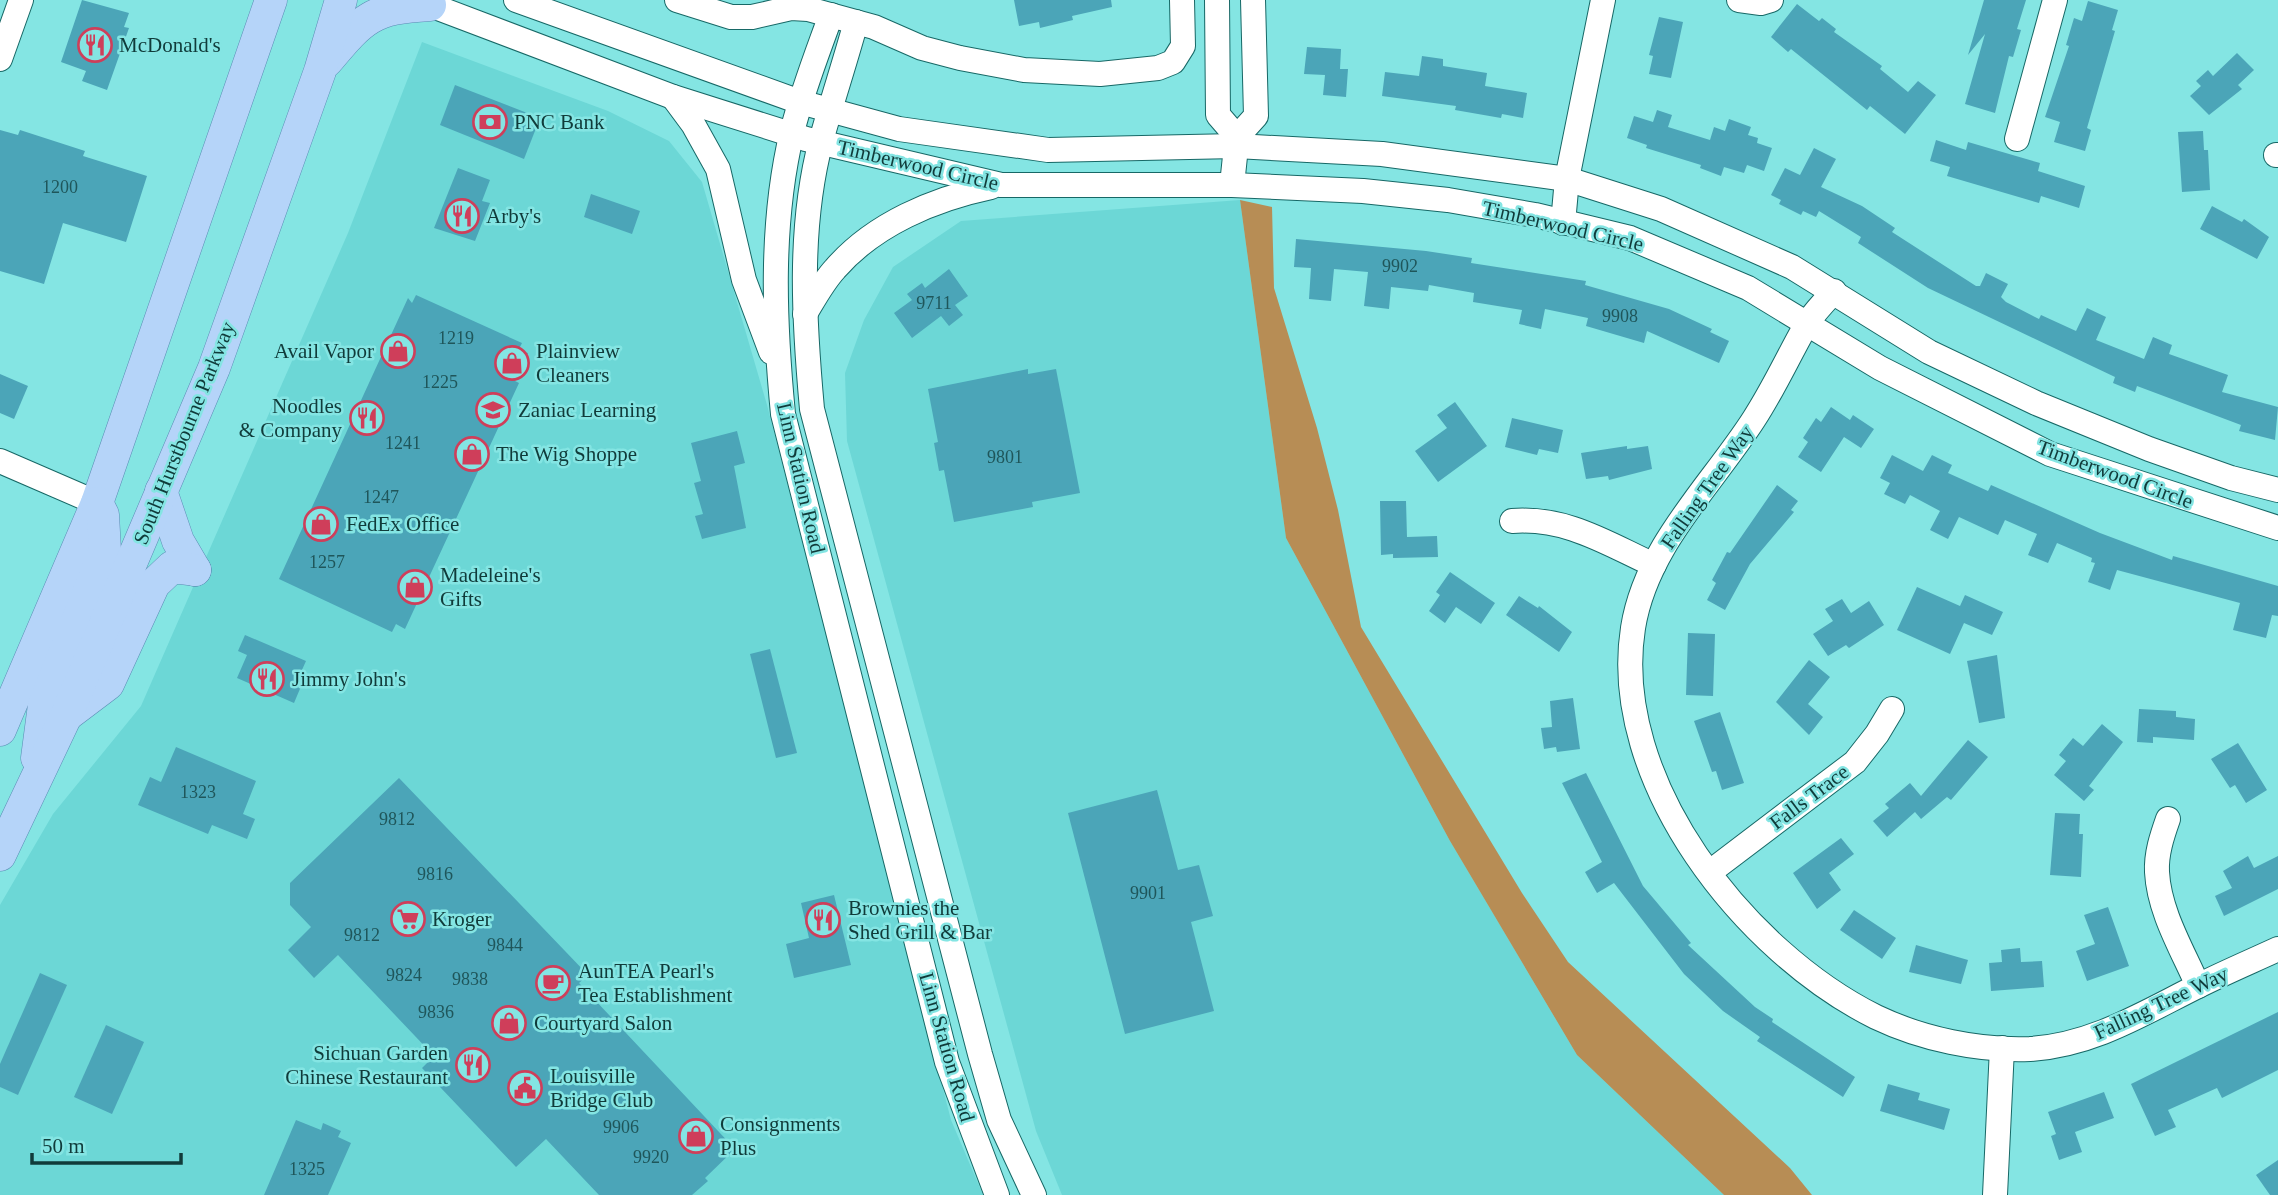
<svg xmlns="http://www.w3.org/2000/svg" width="2278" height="1195" font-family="Georgia,serif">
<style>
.built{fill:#6cd7d6}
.forest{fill:#b78d55}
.building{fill:#4ba5b8}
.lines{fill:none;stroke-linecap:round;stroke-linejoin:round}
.minor-casing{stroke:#176866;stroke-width:26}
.major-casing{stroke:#5b8cb4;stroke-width:33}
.minor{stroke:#fff;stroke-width:24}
.major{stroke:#b5d4f9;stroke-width:32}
.labels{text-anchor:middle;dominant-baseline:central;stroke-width:5;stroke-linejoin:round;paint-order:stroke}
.number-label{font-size:18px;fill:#1f565a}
.poi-label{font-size:21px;fill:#103b3a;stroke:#84e5e3;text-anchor:start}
.street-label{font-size:21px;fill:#103b3a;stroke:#84e5e3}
</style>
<rect width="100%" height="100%" fill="#84e5e3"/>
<g class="built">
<path d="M422,42L608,111L669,141L702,182L767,405L951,1120L983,1195H0V905L53,814L141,706L348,233Z"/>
<path d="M1240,200L1286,538L1450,841L1577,1055L1724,1195H1062L1036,1131L847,441L845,373L864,320L893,267L961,221Z"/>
</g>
<path class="forest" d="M1240,200L1272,207L1274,288L1317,428L1338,510L1361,627L1522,893L1568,962L1790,1168L1812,1195H1724L1577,1055L1450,841L1286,538Z"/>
<g class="building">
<path d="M82,0L129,13L124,27L129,28L107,90L82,81L86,71L61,62Z"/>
<path d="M1014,0H1111L1112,7L1072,16L1073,20L1040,28L1039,22L1019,26Z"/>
<path d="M1984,0H2026L2017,29L2021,30L2013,57L2009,56L1995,113L1965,104L1985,34L1968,55Z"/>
<path d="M2088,1L2118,10L2112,30L2115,31L2087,128L2091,130L2085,151L2054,142L2060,122L2045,117L2069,46L2066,45L2074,18L2082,21Z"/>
<path d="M1797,4L1819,21L1822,18L1836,29L1834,32L1882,66L1880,69L1908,92L1918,81L1936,95L1905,134L1870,106L1867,110L1791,49L1788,52L1771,37Z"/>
<path d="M1659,17L1683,22L1671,78L1649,74L1653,56L1649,55Z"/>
<path d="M1307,47L1341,49L1340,69H1348L1346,97L1323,95L1325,75L1304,74Z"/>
<path d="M2237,53L2254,70L2238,85L2242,89L2209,115L2190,96L2201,86L2196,81L2208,70L2213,76Z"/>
<path d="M1422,56L1443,59V66L1487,73L1485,86L1527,93L1523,118L1502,114L1501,118L1455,110L1456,106L1382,96L1385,72L1419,76Z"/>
<path d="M455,85L540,118L524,159L440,125Z"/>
<path d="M1657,110L1672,115L1668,127L1710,140L1714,127L1725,131L1729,119L1751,127L1748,135L1758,138L1757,143L1772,148L1764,171L1747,165L1744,173L1724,167L1721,176L1700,168L1701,165L1646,148L1647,145L1627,138L1634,116L1653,122Z"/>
<path d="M0,130L18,135L20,130L85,151L83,156L147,176L126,242L63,223L44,284L0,271Z"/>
<path d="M2203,131L2204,150H2208L2210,190L2182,192L2178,132Z"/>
<path d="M1936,140L1966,150L1968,142L2040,163L2038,171L2085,186L2079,208L2041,196L2039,203L1947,176L1950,167L1930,161Z"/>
<path d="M1814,148L1836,159L1821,187L1862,206L1895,228L1892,232L1976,286H1980L1986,273L2008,284L2001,297L2006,302L2039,319L2041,315L2076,331L2087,308L2106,317L2096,340L2144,359L2153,337L2172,345L2169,354L2228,375L2222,392L2278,407L2275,440L2239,431L2241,425L2137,386L2135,392L2113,383L2115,377L1928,288L1858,243L1861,237L1819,211L1816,217L1803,211L1801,215L1779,204L1781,200L1771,195L1785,168L1800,175Z"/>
<path d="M458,168L490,180L482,201L490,203L475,241L434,228Z"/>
<path d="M591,194L640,211L632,234L584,217Z"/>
<path d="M2212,206L2242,222L2244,219L2269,237L2257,259L2200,229Z"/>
<path d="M1296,239L1426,251L1472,258L1471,263L1586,281L1585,285L1669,309L1712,329L1710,332L1729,341L1719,363L1647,331L1644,343L1586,326L1588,318L1545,309L1541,329L1519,324L1522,310L1473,302L1474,293L1429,285L1428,291L1391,287L1389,309L1364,306L1368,272L1334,269L1331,301L1309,299L1311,268L1294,267Z"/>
<path d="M949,269L968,296L955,305L963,315L949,326L941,316L912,338L894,313L912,300L907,294L922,283L925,288Z"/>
<path d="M416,295L522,343L518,351L528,353L515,381L519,383L405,629L396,624L392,632L279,579L408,298L412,303Z"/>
<path d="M1028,369V374L1056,369L1080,493L1032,502L1033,507L954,522L944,470L939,471L934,443L938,442L928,389Z"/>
<path d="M0,374L28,386L14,419L0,413Z"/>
<path d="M1455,402L1487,446L1438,482L1415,451L1447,428L1437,415Z"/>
<path d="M1831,407L1850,420L1853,415L1874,429L1861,448L1844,437L1821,472L1798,457L1808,442L1803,438L1816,418L1821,422Z"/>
<path d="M1512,418L1563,430L1558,453L1539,449L1537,455L1505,447Z"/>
<path d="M737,431L745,463L734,466L746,528L702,539L695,516L703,514L694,483L701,481L691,443Z"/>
<path d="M1627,446V449L1648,446L1652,469L1609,480L1608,476L1586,479L1581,453Z"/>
<path d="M1892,455L1923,471L1932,455L1952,465L1948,473L1988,491L1991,485L2100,533L2172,560L2173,556L2278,586V616L2272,615L2266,638L2233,630L2240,603L2117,570L2110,590L2088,582L2095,563L2091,562L2092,558L2057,543L2048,563L2028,555L2037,534L2005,520L1998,535L1959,517L1948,539L1930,530L1940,511L1910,495L1905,504L1884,494L1890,483L1880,478Z"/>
<path d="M1777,485L1798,501L1791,510L1794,512L1750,564L1725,610L1707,600L1716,583L1712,580L1727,552L1730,553Z"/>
<path d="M1380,501H1406L1407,537L1437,536L1438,557L1393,558V554L1381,555Z"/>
<path d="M1450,572L1495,603L1481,624L1456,607L1445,623L1429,611L1440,595L1436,592Z"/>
<path d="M1917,587L1960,606L1965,595L2003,612L1992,635L1964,623L1950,654L1897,630Z"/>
<path d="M1519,596L1538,608L1539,606L1572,632L1559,652L1506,615Z"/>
<path d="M1842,599L1851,613L1869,601L1884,625L1849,648L1846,645L1828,656L1813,634L1833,621L1825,609Z"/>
<path d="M1688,633L1715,634L1713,696L1686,695Z"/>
<path d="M245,635L306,661L297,681L302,684L294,703L237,678L247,655L238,651Z"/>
<path d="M770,649L797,753L776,758L750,654Z"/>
<path d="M1997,655L2005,718L1979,723L1967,661Z"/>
<path d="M1809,660L1830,677L1808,704L1823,717L1809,735L1776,702Z"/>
<path d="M1573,698L1580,749L1557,752L1556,747L1544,749L1541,728L1552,727L1550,701Z"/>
<path d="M2139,709L2176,711V717L2195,719L2194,740L2153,737V743L2137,742Z"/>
<path d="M1720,712L1744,783L1722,790L1716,771L1712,772L1694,721Z"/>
<path d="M2102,724L2123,742L2089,786L2094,790L2084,801L2054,775L2066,761L2059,755L2073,738L2083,746Z"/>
<path d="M1968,740L1988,757L1951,800L1947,797L1921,819L1915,812L1887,837L1873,821L1889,808L1885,804L1910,783L1921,796Z"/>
<path d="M2238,743L2267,790L2246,803L2235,785L2230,788L2211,759Z"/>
<path d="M176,747L256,781L243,814L255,819L247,839L212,825L208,834L138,805L150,777L161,782Z"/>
<path d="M1586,773L1643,886L1691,943L1688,945L1755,1007L1773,1019L1772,1022L1855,1077L1843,1097L1757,1041L1760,1037L1723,1011L1684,974L1614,883L1597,893L1585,872L1602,862L1562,783Z"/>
<path d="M399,778L588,975L579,983L735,1149L705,1178L708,1181L692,1195H599L546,1139L516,1167L422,1068L434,1056L338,955L314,978L288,950L311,927L290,905V883Z"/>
<path d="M1157,790L1178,870L1199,865L1213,916L1191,922L1214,1011L1125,1034L1068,813Z"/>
<path d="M2055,813L2080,814L2079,834H2083L2081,877L2050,875Z"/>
<path d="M1841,838L1854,854L1829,873L1841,890L1817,909L1793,873Z"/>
<path d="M2248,856L2254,868L2278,856V889L2224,916L2215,896L2232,888L2223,871Z"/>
<path d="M834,895L851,965L794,978L786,944L809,938L801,903Z"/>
<path d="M2108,907L2129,966L2087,981L2076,951L2095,944L2084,915Z"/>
<path d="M1854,910L1896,938L1882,959L1840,930Z"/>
<path d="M1916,945L1968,960L1961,984L1909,972Z"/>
<path d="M2020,948L2021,962L2042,961L2044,987L1991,991L1989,963L2002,962L2001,950Z"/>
<path d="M40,973L67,985L18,1095L0,1087V1064Z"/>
<path d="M2278,1012V1070L2222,1098L2217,1088L2168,1110L2176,1127L2155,1136L2131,1084Z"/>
<path d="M106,1025L144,1042L112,1114L74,1097Z"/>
<path d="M1888,1084L1920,1093L1918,1100L1950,1109L1944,1130L1880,1111Z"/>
<path d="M2104,1092L2114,1118L2075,1132L2082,1152L2059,1160L2051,1136L2056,1134L2048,1112Z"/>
<path d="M296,1120L321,1130L323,1123L341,1131L338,1137L351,1143L328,1195H264Z"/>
<path d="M2278,1160V1195H2270L2256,1175Z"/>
</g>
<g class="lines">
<g class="minor-casing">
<g id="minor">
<path d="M417,0L673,97L806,139L1001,185H1232L1363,191L1448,200L1535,215L1630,238L1748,288L1880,368L2050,454L2278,528"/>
<path d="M516,0L800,102L899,129L1048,150L1236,146L1382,154L1567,179L1661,209L1792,267L1929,352L2036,403L2149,449L2231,478L2278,490"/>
<path d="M677,0L731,17H752L791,8L808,9L874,27L922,48L960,58L1024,70L1100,74L1158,68L1173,62L1183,46L1182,0"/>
<path d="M1217,0L1218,115L1237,137"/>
<path d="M1739,0L1761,3L1771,0"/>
<path d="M831,15C817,54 802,92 792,132C770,224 774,320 783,414L947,1062L997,1195"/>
<path d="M856,22C845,62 832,101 821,141C798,228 804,321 812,409L980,1054L999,1120L1034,1195"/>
<path d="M0,59L21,0"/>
<path d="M673,97L693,124L718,169L744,280L771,352"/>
<path d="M2017,139L2055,0"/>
<path d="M2276,155H2278"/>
<path d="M1232,185L1237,137L1256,116L1253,0"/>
<path d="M1563,223L1567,179L1603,0"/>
<path d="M1834,291C1824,303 1812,314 1805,327C1788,357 1773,390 1754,419C1711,486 1646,546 1633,628C1609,781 1745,952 1876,1017C1922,1039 1979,1051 2030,1049C2094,1045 2145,1012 2200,985C2226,972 2252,961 2278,949"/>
<path d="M805,314C814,299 823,282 835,269C874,224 934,199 991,187"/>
<path d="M0,461L97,503"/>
<path d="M1512,521C1567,517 1606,543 1654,565"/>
<path d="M2168,819C2162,836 2156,854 2157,872C2159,912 2183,951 2198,986"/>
<path d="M1710,872L1855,762L1877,734L1892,709"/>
<path d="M1995,1195L2002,1048"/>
</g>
</g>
<g class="major-casing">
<g id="major">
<path d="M327,61C363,18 372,8 430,5"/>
<path d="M161,491L178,541L195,570"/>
<path d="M67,715L108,684L154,584L172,567L195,570"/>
<path d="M0,730L97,503L271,0"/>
<path d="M37,758L44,705L105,551L103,515L97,503"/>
<path d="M0,855L66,716L214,368L320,71L341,0"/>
</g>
</g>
<use href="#minor" class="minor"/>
<use href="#major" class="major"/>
</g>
<defs>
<g id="restaurant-ring" transform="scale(1.75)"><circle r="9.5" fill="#84e5e3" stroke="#cf3e5a" stroke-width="1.5"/><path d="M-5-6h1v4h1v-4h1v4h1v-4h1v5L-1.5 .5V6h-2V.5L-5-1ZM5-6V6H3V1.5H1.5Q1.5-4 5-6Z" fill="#cf3e5a"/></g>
<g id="bank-ring" transform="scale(1.75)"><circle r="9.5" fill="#84e5e3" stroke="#cf3e5a" stroke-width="1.5"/><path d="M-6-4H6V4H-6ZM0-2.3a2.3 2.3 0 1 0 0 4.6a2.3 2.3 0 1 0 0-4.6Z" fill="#cf3e5a"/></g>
<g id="shop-ring" transform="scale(1.75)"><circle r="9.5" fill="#84e5e3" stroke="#cf3e5a" stroke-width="1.5"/><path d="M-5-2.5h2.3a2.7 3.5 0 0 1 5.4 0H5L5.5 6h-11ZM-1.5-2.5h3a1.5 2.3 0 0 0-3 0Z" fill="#cf3e5a"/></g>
<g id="school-ring" transform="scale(1.75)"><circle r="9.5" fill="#84e5e3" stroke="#cf3e5a" stroke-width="1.5"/><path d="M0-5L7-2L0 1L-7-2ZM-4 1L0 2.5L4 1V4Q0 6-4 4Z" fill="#cf3e5a"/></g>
<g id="supermarket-ring" transform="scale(1.75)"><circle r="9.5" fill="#84e5e3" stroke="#cf3e5a" stroke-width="1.5"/><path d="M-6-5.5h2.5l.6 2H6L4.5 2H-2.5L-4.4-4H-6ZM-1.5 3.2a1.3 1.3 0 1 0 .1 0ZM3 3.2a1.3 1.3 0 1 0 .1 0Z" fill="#cf3e5a"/></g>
<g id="cafe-ring" transform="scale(1.75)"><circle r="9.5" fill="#84e5e3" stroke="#cf3e5a" stroke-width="1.5"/><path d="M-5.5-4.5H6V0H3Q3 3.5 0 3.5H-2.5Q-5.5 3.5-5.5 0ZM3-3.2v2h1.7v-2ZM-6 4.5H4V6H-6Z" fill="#cf3e5a"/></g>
<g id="civic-ring" transform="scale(1.75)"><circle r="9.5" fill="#84e5e3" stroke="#cf3e5a" stroke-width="1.5"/><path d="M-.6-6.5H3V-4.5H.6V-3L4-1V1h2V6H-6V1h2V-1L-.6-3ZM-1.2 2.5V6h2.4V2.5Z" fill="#cf3e5a"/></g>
</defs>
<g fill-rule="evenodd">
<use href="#restaurant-ring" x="95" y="45"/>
<use href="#bank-ring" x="490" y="122"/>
<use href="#restaurant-ring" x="462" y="216"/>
<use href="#shop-ring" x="398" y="351"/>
<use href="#shop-ring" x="512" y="363"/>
<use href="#school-ring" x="493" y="410"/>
<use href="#restaurant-ring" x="367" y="418"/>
<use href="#shop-ring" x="472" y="454"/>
<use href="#shop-ring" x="321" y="524"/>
<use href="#shop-ring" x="415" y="587"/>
<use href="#restaurant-ring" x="267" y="679"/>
<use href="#supermarket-ring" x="408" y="919"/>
<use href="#restaurant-ring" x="823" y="920"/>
<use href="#cafe-ring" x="553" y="983"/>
<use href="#shop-ring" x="509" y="1023"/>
<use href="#restaurant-ring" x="473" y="1065"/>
<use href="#civic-ring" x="525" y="1088"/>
<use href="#shop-ring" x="696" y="1136"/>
</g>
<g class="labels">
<g class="number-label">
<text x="60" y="187">1200</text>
<text x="1400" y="266">9902</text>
<text x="934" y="303">9711</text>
<text x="1620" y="316">9908</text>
<text x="456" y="338">1219</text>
<text x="440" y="382">1225</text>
<text x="403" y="443">1241</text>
<text x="1005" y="457">9801</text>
<text x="381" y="497">1247</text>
<text x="327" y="562">1257</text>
<text x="198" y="792">1323</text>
<text x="397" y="819">9812</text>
<text x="435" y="874">9816</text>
<text x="1148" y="893">9901</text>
<text x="362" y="935">9812</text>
<text x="505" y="945">9844</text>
<text x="404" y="975">9824</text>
<text x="470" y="979">9838</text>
<text x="436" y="1012">9836</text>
<text x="621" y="1127">9906</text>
<text x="651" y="1157">9920</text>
<text x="307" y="1169">1325</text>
</g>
<g class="poi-label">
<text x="119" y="45">McDonald's</text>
<text x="514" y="122">PNC Bank</text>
<text x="486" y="216">Arby's</text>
<text x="374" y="351" text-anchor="end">Avail Vapor</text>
<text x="536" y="351">Plainview<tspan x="536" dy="24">Cleaners</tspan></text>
<text x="342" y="406" text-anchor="end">Noodles<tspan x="342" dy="24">&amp; Company</tspan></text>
<text x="518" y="410">Zaniac Learning</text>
<text x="496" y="454">The Wig Shoppe</text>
<text x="346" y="524">FedEx Office</text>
<text x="440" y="575">Madeleine's<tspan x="440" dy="24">Gifts</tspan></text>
<text x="292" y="679">Jimmy John's</text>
<text x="848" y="908">Brownies the<tspan x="848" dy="24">Shed Grill &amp; Bar</tspan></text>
<text x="432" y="919">Kroger</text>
<text x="578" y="971">AunTEA Pearl's<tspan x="578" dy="24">Tea Establishment</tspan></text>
<text x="534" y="1023">Courtyard Salon</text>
<text x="448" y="1053" text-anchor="end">Sichuan Garden<tspan x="448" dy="24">Chinese Restaurant</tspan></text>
<text x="550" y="1076">Louisville<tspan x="550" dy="24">Bridge Club</tspan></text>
<text x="720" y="1124">Consignments<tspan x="720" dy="24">Plus</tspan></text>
</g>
<g class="street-label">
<text transform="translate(918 165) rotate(13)">Timberwood Circle</text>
<text transform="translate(1563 226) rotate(13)">Timberwood Circle</text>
<text transform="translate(184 433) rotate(-68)">South Hurstbourne Parkway</text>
<text transform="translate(2115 474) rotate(20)">Timberwood Circle</text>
<text transform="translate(801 478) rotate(77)">Linn Station Road</text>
<text transform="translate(1707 487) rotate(-55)">Falling Tree Way</text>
<text transform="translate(1809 797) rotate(-37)">Falls Trace</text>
<text transform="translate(2161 1003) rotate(-25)">Falling Tree Way</text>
<text transform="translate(947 1047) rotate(74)">Linn Station Road</text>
</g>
</g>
<path d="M32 1153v10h149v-10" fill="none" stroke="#103b3a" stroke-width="3.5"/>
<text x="42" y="1153" font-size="21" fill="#103b3a" stroke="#84e5e3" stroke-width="5" paint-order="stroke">50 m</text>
</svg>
